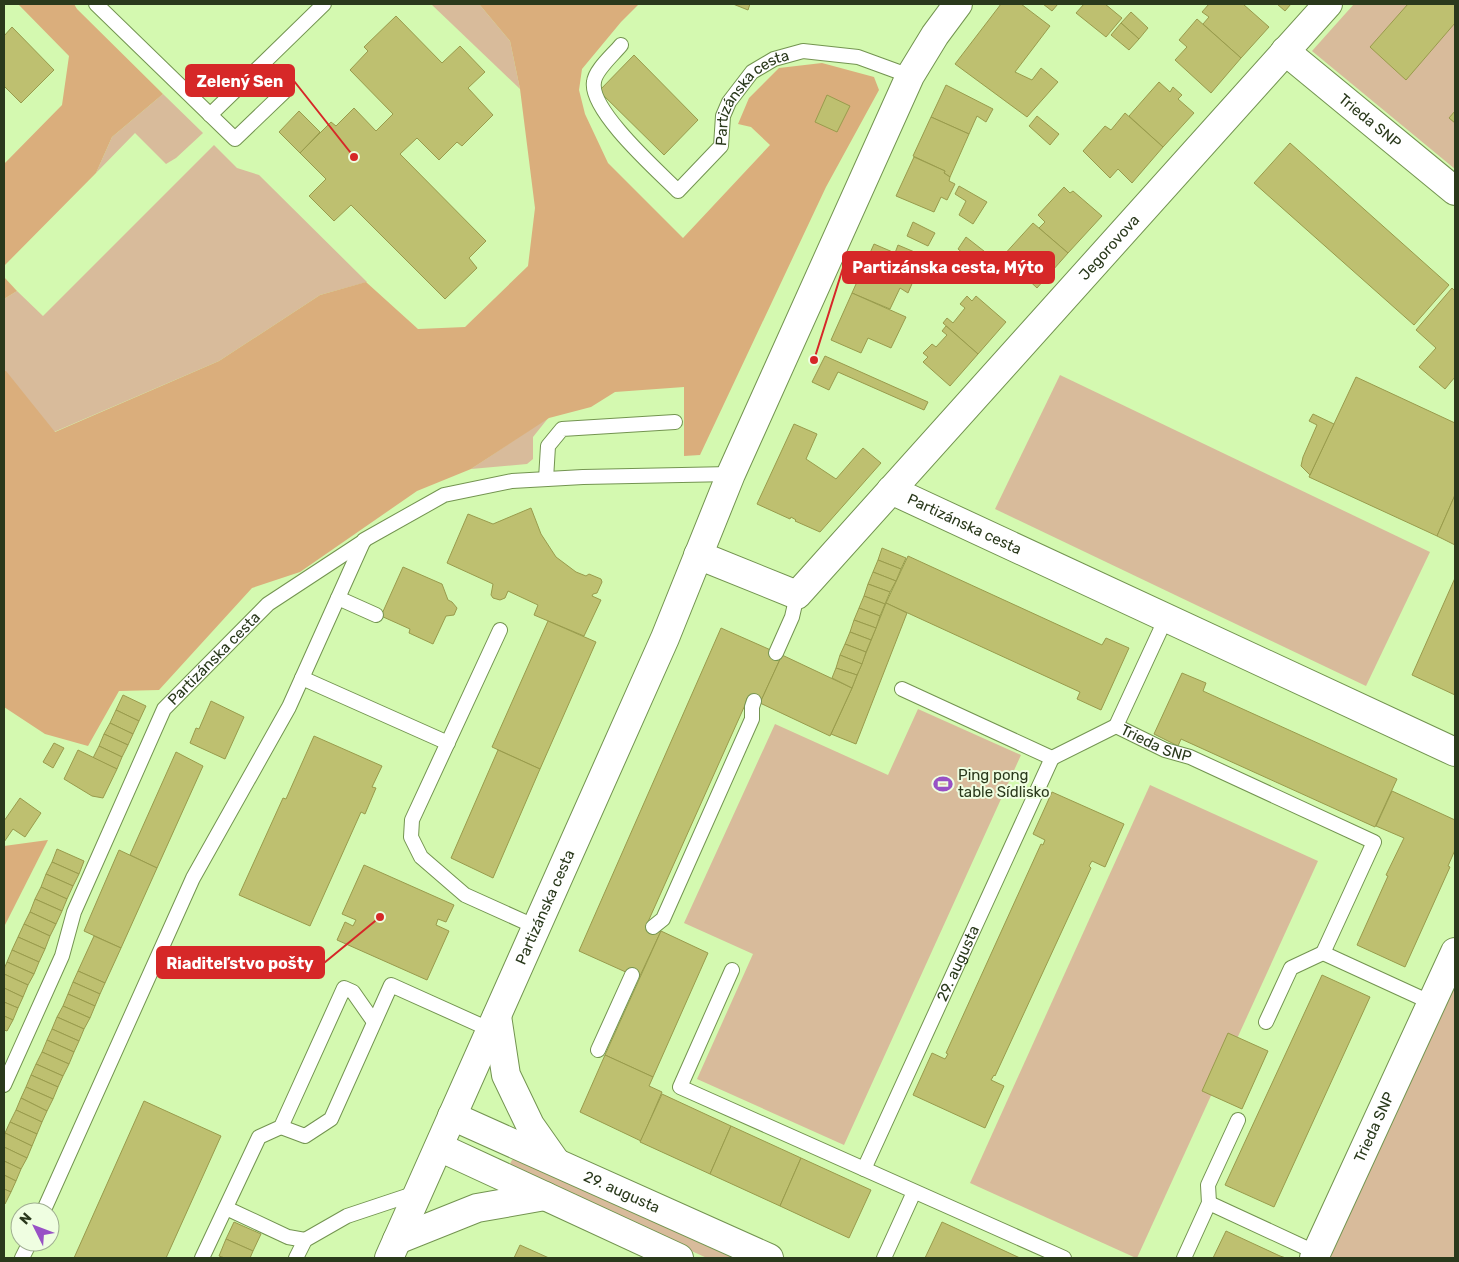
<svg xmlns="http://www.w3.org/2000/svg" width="1459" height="1262" font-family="Rubik,sans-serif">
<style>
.green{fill:#d8bb9b}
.forest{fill:#daae7c}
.building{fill:#bec070;stroke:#999b4c}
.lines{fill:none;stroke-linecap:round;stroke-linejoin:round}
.service-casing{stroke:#739450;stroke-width:16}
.minor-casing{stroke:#739450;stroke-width:30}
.tertiary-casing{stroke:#739450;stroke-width:30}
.service{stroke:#fff;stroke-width:14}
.minor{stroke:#fff;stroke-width:28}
.tertiary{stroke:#fff;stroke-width:28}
.labels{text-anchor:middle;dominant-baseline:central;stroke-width:4;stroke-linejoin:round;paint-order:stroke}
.street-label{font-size:15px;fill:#2a391c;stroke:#effee1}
.poi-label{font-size:15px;fill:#2a391c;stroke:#effee1;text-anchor:start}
.leader{fill:none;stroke:#d62828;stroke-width:2}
.callout-dot{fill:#d62828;stroke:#effee1;stroke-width:2}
.callout{fill:#d62828;stroke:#d62828;stroke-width:2}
.callout-label{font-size:16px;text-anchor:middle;font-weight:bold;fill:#fff}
</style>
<rect width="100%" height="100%" fill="#d4f9b0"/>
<g class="green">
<path d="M431,4H479L510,41L520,89Z"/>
<path d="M1354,4H1455V169L1312,51Z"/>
<path d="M163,94L203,133L176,158L166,164L135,133L96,173L112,137Z"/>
<path d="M214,145L237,168L259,175L367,282L320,295L219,361L54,432L6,372L4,371V299L17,291L43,316Z"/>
<path d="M1060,375L1430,552L1366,686L995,509Z"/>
<path d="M549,417L533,437V459L527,464L471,469Z"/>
<path d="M918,709L1021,755L844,1145L697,1079L753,954L684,923L775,724L888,775Z"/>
<path d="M1150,785L1318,861L1137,1258H1136L970,1183Z"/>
<path d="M1455,972V1258H1326Z"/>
<path d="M514,1159L524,1162L733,1258H707L517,1173L509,1166L512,1160Z"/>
</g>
<g class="forest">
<path d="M18,4H74L77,9L163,94L112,137L96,173L4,266V164L62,105L69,56Z"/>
<path d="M479,4H639L621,22L582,69L579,90L585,114L608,163L683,238L770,145L751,127L738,124L749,98L779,68L822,63L874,77L879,90L826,187L700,455L684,456V387L615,392L591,407L549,418L471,469L417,491L300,572L252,588L159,690L119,691L88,746L45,734L4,707V371H6L55,432L219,361L320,295L366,282L418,329L465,327L528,266L535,208L520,89L510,41Z"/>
<path d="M4,277L17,291L4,299Z"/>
<path d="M48,840L4,927V846Z"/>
</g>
<g class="building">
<path d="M733,4H750L748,10Z"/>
<path d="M1001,4H1021L1050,26L1015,72L1032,80L1041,68L1058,82L1027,117L955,64Z"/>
<path d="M1043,4H1058L1052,11Z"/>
<path d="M1084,4H1105L1122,18L1106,37L1076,13Z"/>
<path d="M1209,4H1243L1269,27L1241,58L1203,24L1209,17L1202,12Z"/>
<path d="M1277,4H1291L1285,11Z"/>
<path d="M1408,4H1455V23L1406,80L1370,47Z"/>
<path d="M1131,12L1148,28L1139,39L1121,23Z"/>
<path d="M396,16L442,63L460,46L485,72L468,88L493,115L462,146L457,142L439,160L417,138L400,154L486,241L469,258L477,268L445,299L351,205L334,221L309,196L326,179L300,153L331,122L336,126L354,108L376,131L393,114L350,70L368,51L364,47Z"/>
<path d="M1197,19L1241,58L1211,93L1175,60L1187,47L1179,40Z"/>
<path d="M1121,23L1139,39L1129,50L1111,35Z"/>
<path d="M12,27L54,70L21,103L4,86V36Z"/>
<path d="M634,55L698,120L664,155L599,91Z"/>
<path d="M1159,82L1170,92L1173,87L1182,95L1178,99L1194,113L1163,147L1129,116Z"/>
<path d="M946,85L993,109L986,122L977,116L969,134L931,117Z"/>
<path d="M827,95L850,106L837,132L815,122Z"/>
<path d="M299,111L320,132L300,153L279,132Z"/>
<path d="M1455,111V123L1449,118Z"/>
<path d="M1125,113L1163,147L1132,183L1118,169L1110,178L1083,151L1105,126L1111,130Z"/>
<path d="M1037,116L1059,134L1050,145L1029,126Z"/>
<path d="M931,117L969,134L950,177L944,173L945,171L913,156Z"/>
<path d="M1290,143L1449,285L1414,325L1254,183Z"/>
<path d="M914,157L945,171L944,173L950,177L949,181L955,184L947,200L941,197L934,212L896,196Z"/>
<path d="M959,186L987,202L973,224L959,215L966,201L955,194Z"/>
<path d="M1064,187L1070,193L1073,191L1102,216L1068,253L1039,228L1045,222L1038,215Z"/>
<path d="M913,222L935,233L928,246L907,236Z"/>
<path d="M1033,223L1068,253L1037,288L1021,273L1017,277L1007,267L1009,262L1002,257Z"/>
<path d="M966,237L989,255L978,266L958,249Z"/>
<path d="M874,244L895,253L898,245L924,256L908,293L900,288L890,309L852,293Z"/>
<path d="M1452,288L1455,291V377L1445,389L1419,367L1436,348L1416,330Z"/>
<path d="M852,293L906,317L891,348L868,338L861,353L831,340Z"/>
<path d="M967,296L972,301L976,296L1006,322L978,354L943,323L947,318L953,323L965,308L960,304Z"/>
<path d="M946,326L978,354L950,386L923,362L928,357L923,353L932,344L936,347L947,335L942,331Z"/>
<path d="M825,356L928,402L924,410L838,372L829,390L812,382Z"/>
<path d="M1356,377L1455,423V495L1437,536L1309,477Z"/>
<path d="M1313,414L1334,424L1310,475L1301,466L1303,457L1317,425L1309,421Z"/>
<path d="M794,424L817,434L806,459L836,479L863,448L881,463L820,532L795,521L796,520L791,517L790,519L757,504Z"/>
<path d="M1455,495V545L1437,536Z"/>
<path d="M531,508L541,534L556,557L576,572L586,576L589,574L601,579L602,582L597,593L593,594L592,596L601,600L584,636L534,615L538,605L508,591L505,598L500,600L493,598L491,595L493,584L447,563L468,514L493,524Z"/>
<path d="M882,548L906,558L901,569L878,560Z"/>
<path d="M908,556L1102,645L1106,638L1129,648L1101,710L1077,699L1080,692L886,603Z"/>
<path d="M878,560L901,569L896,581L873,572Z"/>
<path d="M403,567L442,584L448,600L452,602L457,608L454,615L446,616L433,644L409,633L410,629L381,616Z"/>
<path d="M873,572L896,581L890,592L868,584Z"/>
<path d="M1455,578V695L1412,675Z"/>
<path d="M868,584L890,592L885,604L864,596Z"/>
<path d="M864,596L885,604L880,616L859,608Z"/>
<path d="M886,603L907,613L856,744L831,734L852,688Z"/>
<path d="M859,608L880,616L876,628L854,620Z"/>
<path d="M854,620L876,628L871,640L850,632Z"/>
<path d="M548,621L596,642L540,769L492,747Z"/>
<path d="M721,628L782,655L760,703L747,698L745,705L647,924L661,931L639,978L579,951Z"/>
<path d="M850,632L871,640L866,652L845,644Z"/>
<path d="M845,644L866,652L862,664L840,655Z"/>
<path d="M782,655L852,688L830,736L760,703Z"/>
<path d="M840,655L862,664L857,675L836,668Z"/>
<path d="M836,668L857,675L852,688L832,678Z"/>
<path d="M1182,673L1206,683L1203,691L1397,779L1375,827L1181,739L1178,746L1154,734Z"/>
<path d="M123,695L146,706L139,721L116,710Z"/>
<path d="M211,701L244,717L225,759L190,743L196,728L199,729Z"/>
<path d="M116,710L139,721L133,734L110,723Z"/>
<path d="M110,723L133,734L128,745L104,734Z"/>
<path d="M104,734L128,745L122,757L99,746Z"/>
<path d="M314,736L382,766L372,787L376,788L365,814L361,812L310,926L239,895L283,798L286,799Z"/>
<path d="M54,743L64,748L53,768L43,762Z"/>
<path d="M99,746L122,757L117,769L93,758Z"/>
<path d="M78,750L117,769L103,798L92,796L64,779Z"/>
<path d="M498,750L540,769L493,878L451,858Z"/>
<path d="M176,752L203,766L157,868L130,855Z"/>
<path d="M1392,791L1455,820V850L1448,866L1450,867L1405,967L1357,945L1388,876L1386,875L1404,838L1376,826Z"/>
<path d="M1052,792L1124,824L1105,867L1092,861L1089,866L1091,868L995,1076L994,1075L991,1080L1004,1086L985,1128L913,1095L932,1053L945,1059L948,1054L946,1053L1041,844L1043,845L1045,840L1033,834Z"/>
<path d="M20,798L41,813L25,837L13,829L4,842V821Z"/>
<path d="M57,849L84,861L79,874L52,862Z"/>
<path d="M119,850L157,868L121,948L84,931Z"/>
<path d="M52,862L79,874L73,886L46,874Z"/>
<path d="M364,865L454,905L446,922L438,919L436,925L449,931L427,980L337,940L345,922L353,926L356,920L342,914Z"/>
<path d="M46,874L73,886L67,899L41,887Z"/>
<path d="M41,887L67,899L62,911L35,899Z"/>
<path d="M35,899L62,911L56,924L30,912Z"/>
<path d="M30,912L56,924L50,936L24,924Z"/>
<path d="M24,924L50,936L45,949L18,937Z"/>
<path d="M661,931L708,953L653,1077L605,1055Z"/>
<path d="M94,936L121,948L105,983L78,971Z"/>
<path d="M18,937L45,949L39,962L12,950Z"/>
<path d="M12,950L39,962L34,974L7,962Z"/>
<path d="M7,962L34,974L28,985L4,974V969Z"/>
<path d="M78,971L105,983L100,994L73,982Z"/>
<path d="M4,974L28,985L23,997L4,988Z"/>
<path d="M1322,975L1370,997L1274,1207L1225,1185Z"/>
<path d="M73,982L100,994L95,1006L68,994Z"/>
<path d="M4,988L23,997L18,1008L4,1002Z"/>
<path d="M68,994L95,1006L90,1018L63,1006Z"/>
<path d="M4,1002L18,1008L13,1020L4,1016Z"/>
<path d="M63,1006L90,1018L84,1029L57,1017Z"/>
<path d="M4,1016L13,1020L7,1031L4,1030Z"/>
<path d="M57,1017L84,1029L79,1041L52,1029Z"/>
<path d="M52,1029L79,1041L74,1052L47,1040Z"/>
<path d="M1228,1033L1268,1051L1242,1109L1202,1091Z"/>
<path d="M47,1040L74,1052L69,1064L42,1052Z"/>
<path d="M42,1052L69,1064L63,1076L36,1064Z"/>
<path d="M605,1055L653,1077L649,1086L662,1092L641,1141L580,1112Z"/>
<path d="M36,1064L63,1076L58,1087L31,1075Z"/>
<path d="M31,1075L58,1087L53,1099L26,1087Z"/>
<path d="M26,1087L53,1099L47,1111L21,1098Z"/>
<path d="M662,1094L731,1126L710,1174L640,1142Z"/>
<path d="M21,1098L47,1111L42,1122L16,1110Z"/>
<path d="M144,1101L221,1136L166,1258H74Z"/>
<path d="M16,1110L42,1122L37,1134L10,1122Z"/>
<path d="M10,1122L37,1134L32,1146L5,1133Z"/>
<path d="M731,1126L801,1158L780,1206L710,1174Z"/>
<path d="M5,1133L32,1146L27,1158L4,1147Z"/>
<path d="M4,1147L27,1158L21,1169L4,1161Z"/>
<path d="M801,1158L871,1190L849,1238L780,1206Z"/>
<path d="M4,1161L21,1169L16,1181L4,1175Z"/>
<path d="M4,1175L16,1181L11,1192L4,1189Z"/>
<path d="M4,1189L11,1192L5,1204L4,1203Z"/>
<path d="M234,1222L261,1234L253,1251L226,1239Z"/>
<path d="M942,1222L1020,1258H925Z"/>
<path d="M1226,1231L1280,1256L1286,1258H1213Z"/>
<path d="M226,1239L253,1251L250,1258H225L219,1256Z"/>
<path d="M520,1245L549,1258H514Z"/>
</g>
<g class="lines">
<g class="service-casing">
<g id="service">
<path d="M96,4L235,139L284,92L259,68"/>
<path id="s1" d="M621,45C613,55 595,70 594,82C589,110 658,171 678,191L721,146L723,116L729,102L752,72L774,59L803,51L858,57L910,76"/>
<path d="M210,115L324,4"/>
<path d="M546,479L548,446L562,429L675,422"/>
<path d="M338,598L376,615"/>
<path d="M500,630L412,820L411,837L421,857L465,895L536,927"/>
<path d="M776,653L792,617L797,595"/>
<path d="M302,678L448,743"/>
<path d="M902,689L1052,758"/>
<path id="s2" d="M1116,726L1165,750L1190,757L1374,842L1323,953"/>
<path d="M1116,726L1166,618"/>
<path d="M1052,758L1116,726"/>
<path d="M653,927L663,919L752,719V707L754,701"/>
<path d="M1323,953L1432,1003"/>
<path d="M732,970L680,1087L1064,1258"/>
<path d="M1266,1022L1291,968L1323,953"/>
<path d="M598,1050L632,975"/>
<path id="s3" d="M4,1085L62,956L74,912L164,709L268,604L364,541"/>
<path d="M281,1127L305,1136L331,1119L391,985L491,1030"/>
<path id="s4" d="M864,1169L1052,758"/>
<path d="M1209,1203L1317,1253"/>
<path d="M226,1208L288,1237L305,1240"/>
<path d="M43,1212L193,878L289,707L364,540L444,495L512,481L583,477L731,474"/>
<path d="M22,1258L30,1242"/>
<path d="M202,1258L259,1137L281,1127L344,988L353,992L374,1022"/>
<path d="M296,1258L305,1240L347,1216L419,1192"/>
<path d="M884,1258L914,1192"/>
<path d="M1184,1258L1209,1203L1208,1185L1238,1120"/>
</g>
</g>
<g class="minor-casing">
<g id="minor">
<path id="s5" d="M1285,51L1455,191"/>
<path id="s6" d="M891,490L1455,752"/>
<path id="s7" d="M698,555L797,595L1328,4"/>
<path id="s8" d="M1314,1258L1455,952"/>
</g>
</g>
<g class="tertiary-casing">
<g id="tertiary">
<path d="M497,1016L506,1075L530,1125L556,1162"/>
<path id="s9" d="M452,1116L769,1258"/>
<path d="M439,1147L679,1258"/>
<path d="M397,1240L477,1208L545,1196"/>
<path id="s10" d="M389,1258L665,638L731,474L910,76L935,35L958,4"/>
</g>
</g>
<use href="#service" class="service"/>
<use href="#minor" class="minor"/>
<use href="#tertiary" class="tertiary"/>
</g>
<defs>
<g id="stadium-bare" transform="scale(1.5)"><path d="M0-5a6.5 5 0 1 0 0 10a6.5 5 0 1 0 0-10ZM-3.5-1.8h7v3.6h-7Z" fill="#9851c5" stroke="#effee1" stroke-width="2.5" paint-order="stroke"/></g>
</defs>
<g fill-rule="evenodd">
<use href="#stadium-bare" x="943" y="784"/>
</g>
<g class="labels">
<g class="street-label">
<text stroke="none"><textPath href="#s1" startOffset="311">Partizánska cesta</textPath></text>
<text stroke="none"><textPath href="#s5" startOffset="110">Trieda SNP</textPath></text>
<text stroke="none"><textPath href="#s7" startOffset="574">Jegorovova</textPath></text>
<text stroke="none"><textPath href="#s6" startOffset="81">Partizánska cesta</textPath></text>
<text stroke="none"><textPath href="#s3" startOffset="480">Partizánska cesta</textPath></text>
<text stroke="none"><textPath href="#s2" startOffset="44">Trieda SNP</textPath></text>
<text stroke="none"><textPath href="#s10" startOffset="384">Partizánska cesta</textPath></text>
<text stroke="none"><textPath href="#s4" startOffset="226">29. augusta</textPath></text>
<text stroke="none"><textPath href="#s8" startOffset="144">Trieda SNP</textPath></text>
<text stroke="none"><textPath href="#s9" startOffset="186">29. augusta</textPath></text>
</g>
<g class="poi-label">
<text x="958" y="775">Ping pong<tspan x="958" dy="17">table Sídlisko</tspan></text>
</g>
</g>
<path class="leader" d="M354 157L294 81M814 360L843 268M380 917L324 963"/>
<g class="callout-dot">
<circle cx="354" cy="157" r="5"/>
<circle cx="814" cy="360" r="5"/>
<circle cx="380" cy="917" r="5"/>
</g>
<g class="callout">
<rect x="186" y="65" width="108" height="31" rx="5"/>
<rect x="843" y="252" width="211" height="31" rx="5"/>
<rect x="157" y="947" width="167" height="31" rx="5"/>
</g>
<g class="callout-label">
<text x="240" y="87">Zelený Sen</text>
<text x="948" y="273">Partizánska cesta, Mýto</text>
<text x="240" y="969">Riaditeľstvo pošty</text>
</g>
<rect width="1459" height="1262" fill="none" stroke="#2a391c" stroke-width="10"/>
<g transform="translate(35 1227) rotate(312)"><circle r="24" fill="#effee1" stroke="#a0af92"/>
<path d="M0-4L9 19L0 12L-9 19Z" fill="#9851c5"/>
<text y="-8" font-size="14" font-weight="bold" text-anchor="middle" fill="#2a391c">N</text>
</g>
</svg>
